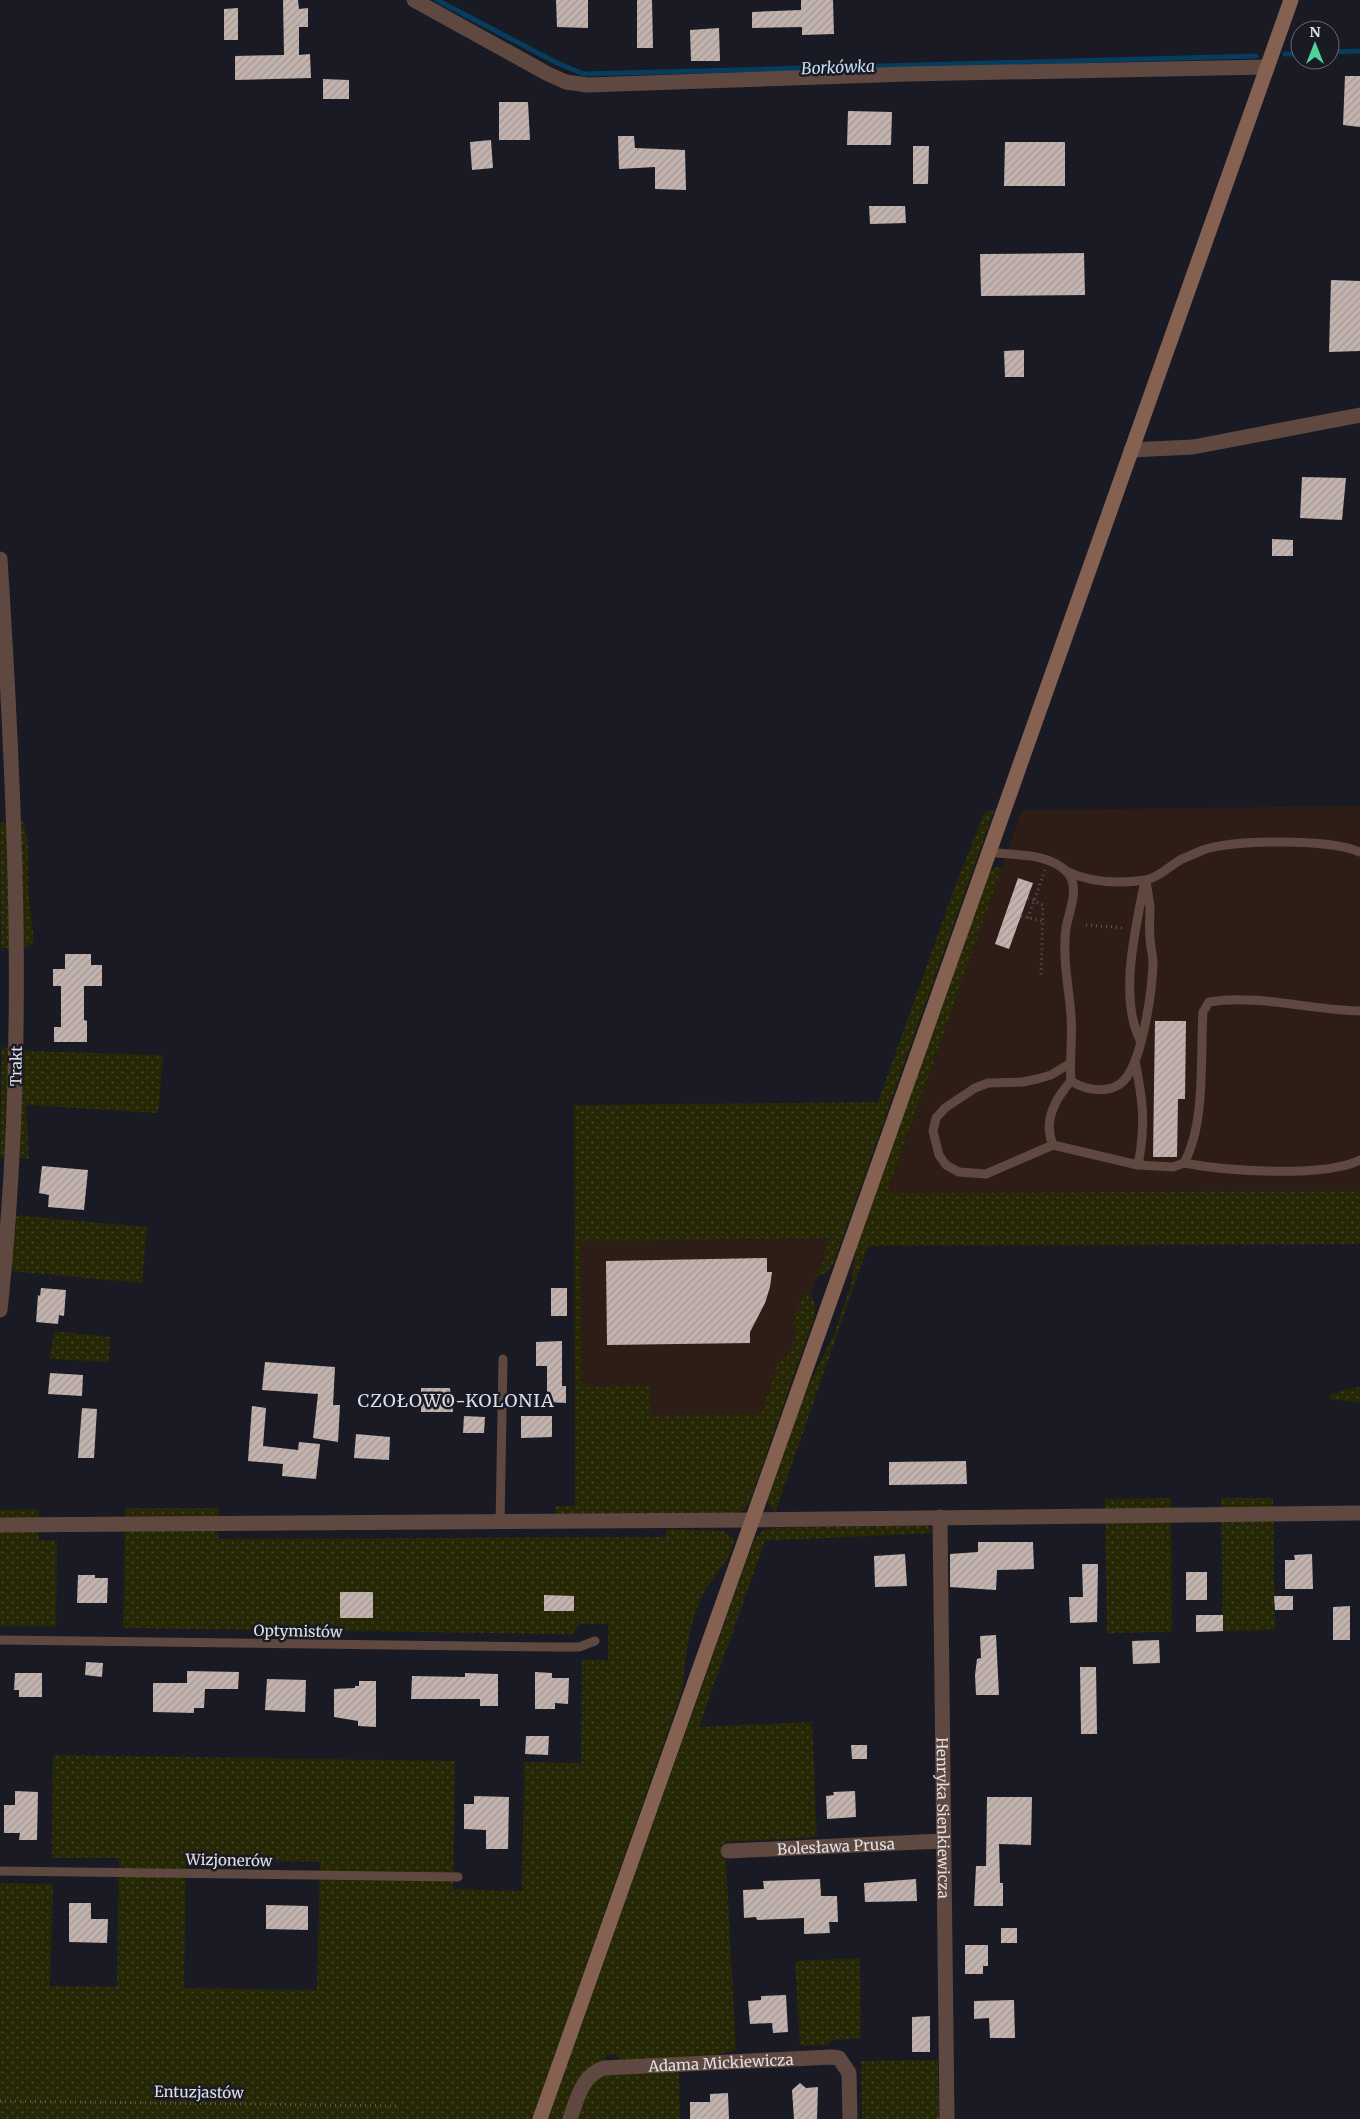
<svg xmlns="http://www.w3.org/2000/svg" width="1360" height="2119" font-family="Merriweather,serif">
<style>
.industrial{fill:#2e1d16}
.green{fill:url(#green-dots);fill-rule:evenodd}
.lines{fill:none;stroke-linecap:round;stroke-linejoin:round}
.stream{stroke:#063c5d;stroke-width:5}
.building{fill:url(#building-hatch)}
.path{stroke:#595962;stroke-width:3;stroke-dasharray:1 4;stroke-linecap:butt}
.service{stroke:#5f483f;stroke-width:9}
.minor{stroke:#5f483f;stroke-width:15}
.tertiary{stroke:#5f483f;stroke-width:15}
.secondary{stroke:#856152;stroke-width:15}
.labels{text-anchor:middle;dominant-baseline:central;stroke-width:5;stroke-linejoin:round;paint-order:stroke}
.street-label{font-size:15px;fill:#e0e0e7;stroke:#191a24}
.water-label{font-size:16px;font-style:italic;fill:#c3e0f6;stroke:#191a24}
.quarter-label{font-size:18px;letter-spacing:1px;fill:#dcddeb;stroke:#191a24}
</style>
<defs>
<pattern id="green-dots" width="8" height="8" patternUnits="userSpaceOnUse" patternTransform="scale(1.25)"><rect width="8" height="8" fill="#262705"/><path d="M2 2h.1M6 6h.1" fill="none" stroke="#454629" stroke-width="1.8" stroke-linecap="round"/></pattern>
<pattern id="building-hatch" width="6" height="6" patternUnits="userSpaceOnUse" patternTransform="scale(1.25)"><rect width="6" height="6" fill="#c3b3af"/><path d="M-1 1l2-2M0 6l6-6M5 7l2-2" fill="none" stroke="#a39794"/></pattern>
</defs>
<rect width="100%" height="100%" fill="#191a24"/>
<g class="industrial">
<path d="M1360,806V1191L887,1193L1022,810Z"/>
<path d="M831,1238L736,1506H575L574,1242Z"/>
</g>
<g class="green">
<path d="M994,810L834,1262L827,1273L816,1277L812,1275L820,1269L830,1238L580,1242L582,1387L650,1386L651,1416L761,1414L781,1356L787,1358L798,1328L792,1326L802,1296L809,1294C816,1302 816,1308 814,1318L749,1503L743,1511L728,1516H561L555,1511V1506H575L574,1105L878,1102L957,881L985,811Z"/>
<path d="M23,821L28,841V890L34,941L26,948H1L0,823Z"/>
<path d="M995,867L1002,868L887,1193L1360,1191V1244L868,1246L775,1513L767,1502L769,1495L806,1391L834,1334L851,1285L855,1253L990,871Z"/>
<path d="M2,1047L28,1051L163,1055L158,1113L26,1105L29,1159L0,1157Z"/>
<path d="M0,1214L147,1227L142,1283L0,1270Z"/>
<path d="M54,1331L111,1337L108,1362L50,1359Z"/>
<path d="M1360,1387V1403L1329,1399L1330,1395L1342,1390Z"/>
<path d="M1171,1498L1172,1632L1107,1633L1105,1499Z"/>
<path d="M1221,1498H1273L1275,1630L1223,1631Z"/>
<path d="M125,1508H219L218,1539L666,1537V1529L724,1531L734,1540C729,1565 715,1572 704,1593C688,1623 686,1659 682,1691L532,2119H0V1883L53,1884L50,1986L117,1987L119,1858H52L53,1755L455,1761L453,1889L522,1891L524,1762L581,1763L582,1660H608V1624H580L572,1634L123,1628ZM186,1860L320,1862L317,1990L184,1988Z"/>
<path d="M39,1509V1540H57L56,1627L0,1626V1510Z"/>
<path d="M927,1525L932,1533L765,1541L699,1727L812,1722L817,1837L725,1842L736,2050L711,2056L621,2062L616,2054L606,2055L604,2060C578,2071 575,2094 566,2119H548L754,1540L762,1531L773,1528Z"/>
<path d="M860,1958L861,2038L832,2040L828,2045L800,2046L795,1961Z"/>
<path d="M938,2060L939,2119H862L861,2061Z"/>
<path d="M679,2068L680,2119H574L592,2082L608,2073Z"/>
</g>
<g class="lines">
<g class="stream">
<path d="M437,0L557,63L584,74L1256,56"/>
<path d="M1330,52L1360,51"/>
<path d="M1285,54H1300"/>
</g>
</g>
<g class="building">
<path d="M283,0H298L299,9L308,8V27H299V55L310,54L311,78L235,80V56L284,55Z"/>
<path d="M556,0H588V28L557,27Z"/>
<path d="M637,0H652L653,48H637Z"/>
<path d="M801,0H833L834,34L802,35V27L752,28V12L801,10Z"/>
<path d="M238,8V40H224V9Z"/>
<path d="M719,28L720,61H691L690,30Z"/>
<path d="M1345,76H1360V127L1343,125Z"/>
<path d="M323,79L349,80V99H323Z"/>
<path d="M499,102H528L530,140H499Z"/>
<path d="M848,111L892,112L891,145H847Z"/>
<path d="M618,136H634L635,148L685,150L686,190L655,189V167L619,169Z"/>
<path d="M491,140L493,168L472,170L470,142Z"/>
<path d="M1005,142H1065V186H1004Z"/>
<path d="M913,146H929L928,184H913Z"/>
<path d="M869,206H905L906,223L870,224Z"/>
<path d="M1084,253L1085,295L981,296L980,254Z"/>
<path d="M1331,280L1360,281V351L1329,352Z"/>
<path d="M1024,350V377H1005L1004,351Z"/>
<path d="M1302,477L1346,478L1342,520L1300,518Z"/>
<path d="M1272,539L1293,540V556H1272Z"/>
<path d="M1018,878L1033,883L1009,949L995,944Z"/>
<path d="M65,954H91V965H102V986H84V1020L87,1021V1042H54V1027H61V986H53V969H65Z"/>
<path d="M1155,1021H1186L1185,1099H1178L1177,1157H1153Z"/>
<path d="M42,1166L88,1170L84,1210L48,1207L49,1195L39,1193Z"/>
<path d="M767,1258V1272H772L770,1287L765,1303L750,1332V1343L607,1345L606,1261Z"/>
<path d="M41,1288L66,1290L64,1316L59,1315L58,1324L36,1322L38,1295L40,1296Z"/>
<rect x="551" y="1288" width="16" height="28"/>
<path d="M562,1341V1386H566V1403L547,1402V1366H536V1342Z"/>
<path d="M265,1362L335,1367L333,1405H340L338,1442L313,1438L318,1394L262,1390Z"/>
<path d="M50,1373L83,1375L82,1396L48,1394Z"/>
<path d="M421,1388H450L453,1412H421Z"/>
<path d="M252,1406L266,1408L263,1446L298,1450L299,1442L320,1444L316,1479L282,1476L283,1464L248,1461Z"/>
<path d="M82,1408L97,1409L94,1458H78Z"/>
<path d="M464,1416L485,1417L484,1433H463Z"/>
<path d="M521,1416H552V1437L521,1438Z"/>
<path d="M356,1434L390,1437L389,1460L354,1458Z"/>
<path d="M966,1461L967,1484L889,1485V1462Z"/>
<path d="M978,1542H1033L1034,1569L997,1570L996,1590L950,1587V1554L978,1552Z"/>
<path d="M905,1554L907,1586L875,1587L874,1556Z"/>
<path d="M1312,1554L1313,1589H1285V1560H1295L1294,1555Z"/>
<path d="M1082,1564H1098L1097,1622L1070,1623L1069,1597H1083Z"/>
<rect x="1186" y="1572" width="21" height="28"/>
<path d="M78,1575H95V1578H108L107,1603H77Z"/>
<rect x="340" y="1592" width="33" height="26"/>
<path d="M544,1595L574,1596V1611H544Z"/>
<path d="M1274,1596H1293V1610H1275Z"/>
<path d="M1350,1606V1640H1333V1607Z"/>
<path d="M1196,1615H1223V1631L1196,1632Z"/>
<path d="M996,1635L999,1695H976L975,1675L977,1659L981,1658L980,1636Z"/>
<path d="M1159,1640L1160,1663L1133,1664L1132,1641Z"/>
<path d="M86,1662L103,1663L102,1677L85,1675Z"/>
<path d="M1080,1667H1096L1097,1734H1081Z"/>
<path d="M187,1671L239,1672L238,1689H205L204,1708H194V1713L153,1712V1683H187Z"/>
<path d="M535,1672L552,1673V1678H569L568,1704L555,1703V1709H535Z"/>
<path d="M15,1673H42V1697H19V1690H14Z"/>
<path d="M465,1673L498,1674V1706H480V1699H411L412,1676L465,1677Z"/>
<path d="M267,1679L306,1680L305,1712L265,1710Z"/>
<path d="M359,1681H376V1727L358,1726V1721L334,1717V1689L355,1688V1686H359Z"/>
<path d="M526,1736H549L548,1755L525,1754Z"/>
<path d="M851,1745H867V1759H852Z"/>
<path d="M15,1791L38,1792L37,1840H19L20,1833H4V1805H15Z"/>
<path d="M855,1791L856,1817L827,1819L826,1796L834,1795L833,1792Z"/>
<path d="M474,1796L509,1797L508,1849H486V1830L464,1829V1804H474Z"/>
<path d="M987,1797H1032L1031,1845L999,1844L1000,1883H1003V1906H974L976,1866H986Z"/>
<path d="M820,1879L821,1896H837L838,1922H829L830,1933L804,1934V1918L757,1920L756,1917L744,1918L743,1890L764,1889L763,1881Z"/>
<path d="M916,1879L917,1901L865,1902L864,1883Z"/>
<path d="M69,1903H91V1919H108L107,1943L69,1942Z"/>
<path d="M266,1905L308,1906V1930L266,1929Z"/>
<rect x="1001" y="1928" width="16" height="15"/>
<path d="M965,1945H988V1966H983V1974H965Z"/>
<path d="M786,1995L788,2032L773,2033L772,2023L750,2024L748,2001L761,2000V1996Z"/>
<path d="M1014,2000L1015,2038H990L989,2018L974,2019V2001Z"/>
<path d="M930,2016V2052H912V2017Z"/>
<path d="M800,2083L806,2088L818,2087L817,2119H794L792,2090Z"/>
<path d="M728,2093L729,2119H690V2102H710V2094Z"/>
</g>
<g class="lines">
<g class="path">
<path d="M1028,898L1043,905L1041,977"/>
<path d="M1021,916L1042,921"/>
<path d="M1028,918L1045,870"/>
<path d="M1086,925L1123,928"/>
<path d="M0,2101L398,2106"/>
</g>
<g class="service">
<path d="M988,852C1014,856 1044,852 1065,870C1082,885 1069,910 1066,928C1062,958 1069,987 1071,1016C1073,1038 1069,1060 1071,1081C1087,1091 1113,1095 1126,1078C1143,1056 1152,991 1153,964C1153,955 1150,946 1150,937C1149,927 1150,917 1150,907C1149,898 1147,889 1146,880"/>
<path d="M1066,871C1091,883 1118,884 1146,880C1160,877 1169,866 1182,859C1189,856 1196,853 1203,850C1234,839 1330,839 1360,852"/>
<path d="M1140,1040C1119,997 1135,931 1144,885"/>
<path d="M1135,1061C1143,1101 1146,1125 1138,1165"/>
<path d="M1071,1081C1055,1099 1043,1122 1053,1145L1138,1165L1173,1167L1184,1163C1206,1123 1200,1057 1203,1012L1209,1002C1260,994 1309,1010 1360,1011"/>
<path d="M1053,1145L986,1174L959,1172L946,1165L939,1155L933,1131L936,1118L945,1108L975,1088L988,1083L1023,1082L1037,1079L1051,1075L1069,1064"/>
<path d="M1184,1163C1226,1171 1323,1178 1360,1160"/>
<path d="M500,1523L503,1359"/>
<path d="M0,1640L551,1647H579L595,1641"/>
<path d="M0,1871L458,1877"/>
</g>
<g class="minor">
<path d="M414,0L548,74L566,82L587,85L908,74L1267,67"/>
<path d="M0,559C16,809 27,1061 0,1310"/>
<path id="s1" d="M940,1517L947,2119"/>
<path d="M751,1520L1360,1513"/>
<path id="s2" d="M728,1851L942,1841"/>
<path id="s3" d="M570,2119C577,2099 582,2075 604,2068L832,2057L839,2058L849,2073L850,2119"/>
</g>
<g class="tertiary">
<path d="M1131,450L1193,447L1360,415"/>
<path d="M0,1525L751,1520"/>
</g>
<path class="secondary" d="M540,2119L1291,0"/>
</g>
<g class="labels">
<g class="street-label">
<text transform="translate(16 1066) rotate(-89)">Trakt</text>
<text transform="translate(298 1631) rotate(1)">Optymistów</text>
<text stroke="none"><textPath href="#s1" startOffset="301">Henryka Sienkiewicza</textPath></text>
<text stroke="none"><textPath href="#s2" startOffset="108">Bolesława Prusa</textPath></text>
<text transform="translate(229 1860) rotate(1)">Wizjonerów</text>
<text stroke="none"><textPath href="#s3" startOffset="181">Adama Mickiewicza</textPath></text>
<text transform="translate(199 2092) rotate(1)">Entuzjastów</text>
</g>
<g class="water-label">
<text transform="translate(838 67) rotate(-2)">Borkówka</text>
</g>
<g class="quarter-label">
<text x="456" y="1400">CZOŁOWO-KOLONIA</text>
</g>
</g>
<g transform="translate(1315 45)"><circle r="24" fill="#191a24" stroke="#696972"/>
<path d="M0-4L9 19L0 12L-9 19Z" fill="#4fd399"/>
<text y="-8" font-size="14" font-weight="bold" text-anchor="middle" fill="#e0e0e7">N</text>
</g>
</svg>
